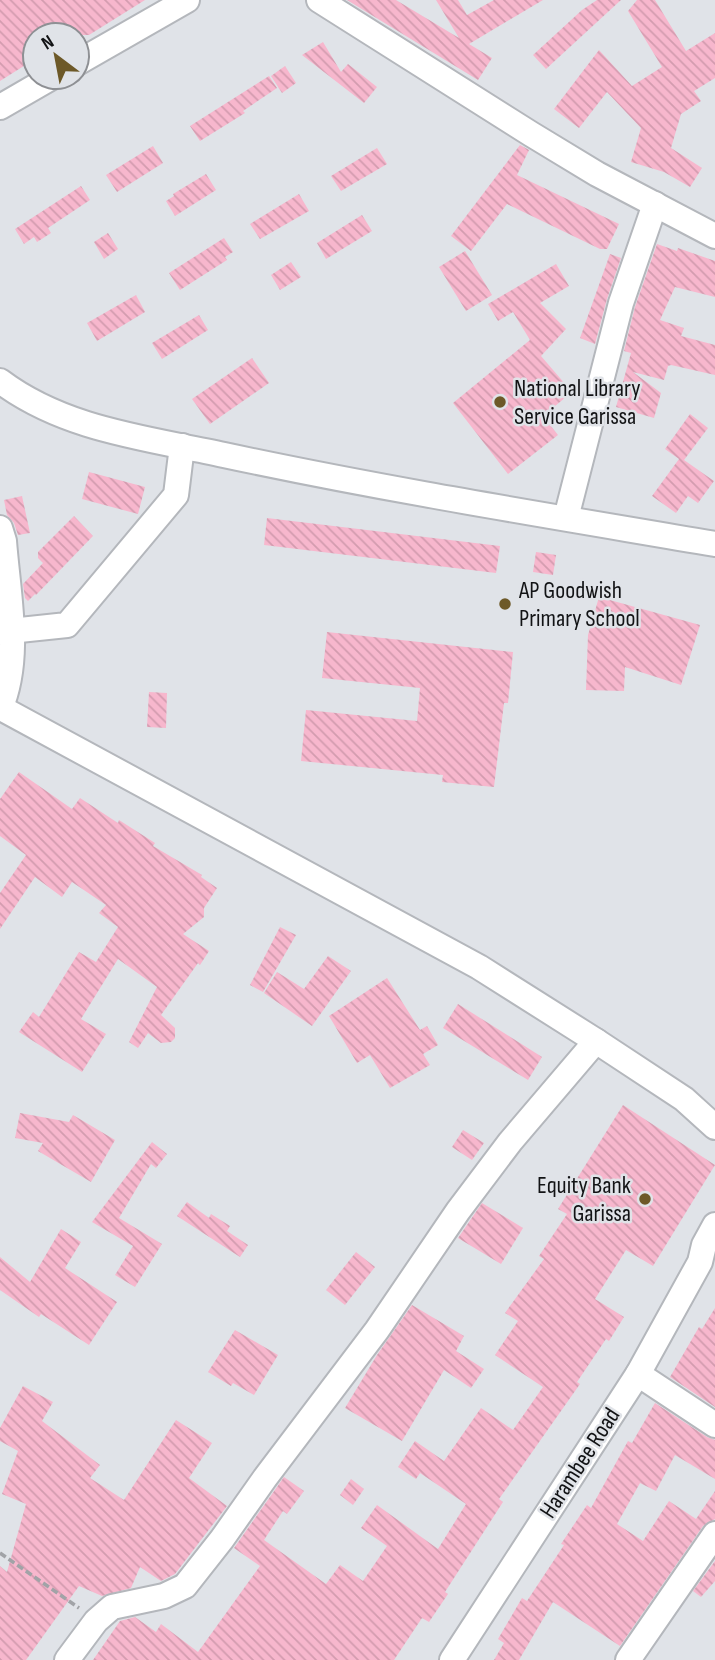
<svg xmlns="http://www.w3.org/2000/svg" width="715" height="1660" font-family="'Sofia Sans Condensed',sans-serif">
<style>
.building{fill:url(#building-back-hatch)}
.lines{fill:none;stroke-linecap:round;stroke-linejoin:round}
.minor-casing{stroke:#b4b7bc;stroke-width:28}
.path{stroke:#a1a3a7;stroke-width:3.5;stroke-dasharray:7 3.5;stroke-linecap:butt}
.minor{stroke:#fff;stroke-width:24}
.poi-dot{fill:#6d5928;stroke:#e0e3e8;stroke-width:2.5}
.labels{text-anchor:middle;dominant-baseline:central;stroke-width:5;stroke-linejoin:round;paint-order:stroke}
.poi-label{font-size:24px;fill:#121315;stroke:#e0e3e8;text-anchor:start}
.street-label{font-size:24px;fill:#121315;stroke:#e0e3e8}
</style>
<defs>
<pattern id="building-back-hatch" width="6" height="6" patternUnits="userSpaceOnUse" patternTransform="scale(1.75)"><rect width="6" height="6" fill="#f7b7cd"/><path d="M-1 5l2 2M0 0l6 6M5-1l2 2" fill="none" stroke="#d39caf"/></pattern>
</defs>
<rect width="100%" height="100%" fill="#e0e3e8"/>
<g class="building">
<path d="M0,0H145L89,35H35V59L0,81Z"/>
<path d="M347,0H396L459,38L436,0H458L467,15L494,0H543L469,44L492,58L478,80Z"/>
<path d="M597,0H621L546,69L533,55L582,10Z"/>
<path d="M637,0H655L686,51L715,33V78L694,91L701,101L681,114L671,148L702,168L690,187L664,172L631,162L641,128L607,92L579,128L554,109L599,50L632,86L662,67L628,11Z"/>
<path d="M323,42L341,72L348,64L377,87L364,103L302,55Z"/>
<path d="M285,66L296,83L282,93L271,76Z"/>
<path d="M269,76L277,88L243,111L245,113L200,141L190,126Z"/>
<path d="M520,145L529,150L517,175L619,224L607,249H600L507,204L471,251L451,236Z"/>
<path d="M153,146L163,163L117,192L106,175Z"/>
<path d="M377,148L387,164L341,191L331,176Z"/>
<path d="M206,174L216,190L175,216L166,201L174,196L173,194Z"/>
<path d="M81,186L90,200L48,228L51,233L37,242L34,237L24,244L15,229Z"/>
<path d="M299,194L309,211L260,239L250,224Z"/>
<path d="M362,215L372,231L326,259L317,243Z"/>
<path d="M108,233L118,249L104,259L94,242Z"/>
<path d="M224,238L233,252L225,257L227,260L180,290L169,273Z"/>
<path d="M657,244L677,251L678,248L715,261V297L675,287L660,320L684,328L681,336L715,345V375L671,365L668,366L664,380L633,372L661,393L654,418L616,407L631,353L624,351L635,307Z"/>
<path d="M465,251L492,295L466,311L439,267Z"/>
<path d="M610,254L621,258L607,299L595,344L580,338Z"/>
<path d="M291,262L301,277L280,290L271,275Z"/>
<path d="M556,264L569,286L540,303L566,329L541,356L572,392L543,416L558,435L508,474L453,403L530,340L513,312L498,321L488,304Z"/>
<path d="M136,295L145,312L97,341L87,323Z"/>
<path d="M199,315L208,330L162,359L152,343Z"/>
<path d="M252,358L269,383L210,424L192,399Z"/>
<path d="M690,414L708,428L684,460L714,481L698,503L688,496L676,513L652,496L679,459L665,449Z"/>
<path d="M89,472L145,487L138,514L82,499Z"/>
<path d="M22,496L30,533L18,535L14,523L7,515L4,500Z"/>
<path d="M74,516L93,536L36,595L35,594L28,601L25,598L23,584L43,563L38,558V552Z"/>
<path d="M267,518L500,546L496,573L264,545Z"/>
<path d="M536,552L556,555L553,575L533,572Z"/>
<path d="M599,597L700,625L681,685L625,667L624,691L586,690L588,635Z"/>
<path d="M327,632L513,652L508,703H504L494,787L442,782L443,775L301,761L306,710L417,721L420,688L322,678Z"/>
<path d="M149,692L167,693L166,728L147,727Z"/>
<path d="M19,772L72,809L80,798L118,823L119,820L155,843L153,846L202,875L201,877L217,888L204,908V917L183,934L209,951L200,965L198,963L161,1015L175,1028V1038L171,1042L161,1043L148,1033L138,1048L129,1042L157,987L118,959L81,1019L106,1034L82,1072L19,1032L33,1012L39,1017L79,952L96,962L118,927L99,913L106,905L72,882L62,897L35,877L0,929V893L26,855L0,836V799Z"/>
<path d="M280,927L296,935L263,992L250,985Z"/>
<path d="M328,956L351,971L312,1026L264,993L277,972L304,989Z"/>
<path d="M387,978L420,1030L427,1026L438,1045L423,1054L430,1065L390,1088L370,1055L357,1063L329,1016Z"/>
<path d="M458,1004L542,1057L528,1080L443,1028Z"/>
<path d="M623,1105L715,1165L653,1266L626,1250L595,1299L624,1317L609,1341L606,1339L577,1382L580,1384L499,1499L503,1502L445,1592L448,1594L429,1622L422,1618L394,1660H93L120,1621L135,1617L156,1632L161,1624L198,1652L260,1566L234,1548L284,1477L304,1491L287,1514L283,1511L264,1540L326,1584L340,1565L363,1581L387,1546L361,1528L377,1505L438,1549L466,1504L420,1473L416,1479L398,1467L415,1441L444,1461L481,1408L513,1430L543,1387L495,1355L518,1321L505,1313L544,1259L539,1256L567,1214L558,1209Z"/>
<path d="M20,1113L69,1122L73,1115L115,1140L91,1182L38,1151L43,1143L15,1138Z"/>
<path d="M463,1130L484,1143L472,1160L452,1147Z"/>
<path d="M152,1142L167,1154L156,1168L151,1164L119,1218L162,1244L135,1287L115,1275L133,1246L92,1222Z"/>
<path d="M187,1202L209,1218L211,1214L230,1226L227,1231L248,1245L240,1257L177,1216Z"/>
<path d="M482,1203L523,1228L501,1264L458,1238Z"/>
<path d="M61,1229L81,1242L65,1268L117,1302L89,1345L41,1314L39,1317L0,1290V1257L30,1282Z"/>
<path d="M356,1252L375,1267L345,1305L326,1290Z"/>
<path d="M412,1305L464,1336L456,1351L484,1369L471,1388L444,1370L402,1441L345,1408L377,1355Z"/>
<path d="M715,1308V1407L670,1377L699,1327L702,1329Z"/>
<path d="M235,1330L278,1355L254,1395L233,1383L231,1386L208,1372Z"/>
<path d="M23,1386L53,1402L42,1421L100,1465L90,1478L124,1500L176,1420L212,1443L189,1478L227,1506L175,1574L161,1581L140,1567L131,1588L102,1596L79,1586L26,1660H0V1566L7,1572L26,1504L2,1494L18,1451L0,1441V1428Z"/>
<path d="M655,1403L707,1437L715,1440V1479L675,1455L656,1491L640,1483L617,1524L643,1541L669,1501L696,1519L715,1491V1519L703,1526L620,1646L553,1602L519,1660H494L504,1643L498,1639L522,1598L527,1601L564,1545L561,1544L587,1505L591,1508L628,1441L632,1443Z"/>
<path d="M351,1479L364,1489L353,1505L340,1495Z"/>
<path d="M715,1561V1581L701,1597L693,1591Z"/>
</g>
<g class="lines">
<g class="minor-casing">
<g id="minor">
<path d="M319,0L531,134L597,174L715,236"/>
<path d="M77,63L187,0"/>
<path d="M0,107L52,77"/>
<path d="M0,381C65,430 147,438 224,455C387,490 551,516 715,544"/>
<path d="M566,518L621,303L655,204"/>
<path d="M0,528L4,541C8,595 22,658 0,709"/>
<path d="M0,632L67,625L176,495L182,446"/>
<path d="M1,708L479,967L596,1041L684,1099L715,1127"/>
<path d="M638,1374L715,1425"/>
<path d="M67,1660L96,1621L112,1607L164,1596L185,1586L222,1539L265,1478L377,1330L458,1211L510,1142L596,1041"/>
<path d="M452,1660L638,1374L700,1262L704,1245L715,1225"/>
<path d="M628,1660L715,1534"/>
</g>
</g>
<path class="path" d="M0,1553L79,1608"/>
<use href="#minor" class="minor"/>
</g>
<g class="poi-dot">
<circle cx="500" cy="402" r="7"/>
<circle cx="505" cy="604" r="7"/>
<circle cx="645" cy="1199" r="7"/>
</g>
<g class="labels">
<g class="poi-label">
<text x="514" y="388">National Library<tspan x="514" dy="28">Service Garissa</tspan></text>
<text x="519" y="590">AP Goodwish<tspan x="519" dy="28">Primary School</tspan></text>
<text x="631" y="1185" text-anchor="end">Equity Bank<tspan x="631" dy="28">Garissa</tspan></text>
</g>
<g class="street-label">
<text transform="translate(580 1463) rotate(-57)">Harambee Road</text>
</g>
</g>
<g transform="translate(56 56) rotate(328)"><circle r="33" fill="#e0e3e8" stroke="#8e9094" stroke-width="2"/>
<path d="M0-5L12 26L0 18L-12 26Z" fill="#6d5928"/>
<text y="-10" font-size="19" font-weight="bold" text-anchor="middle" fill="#121315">N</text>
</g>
</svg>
